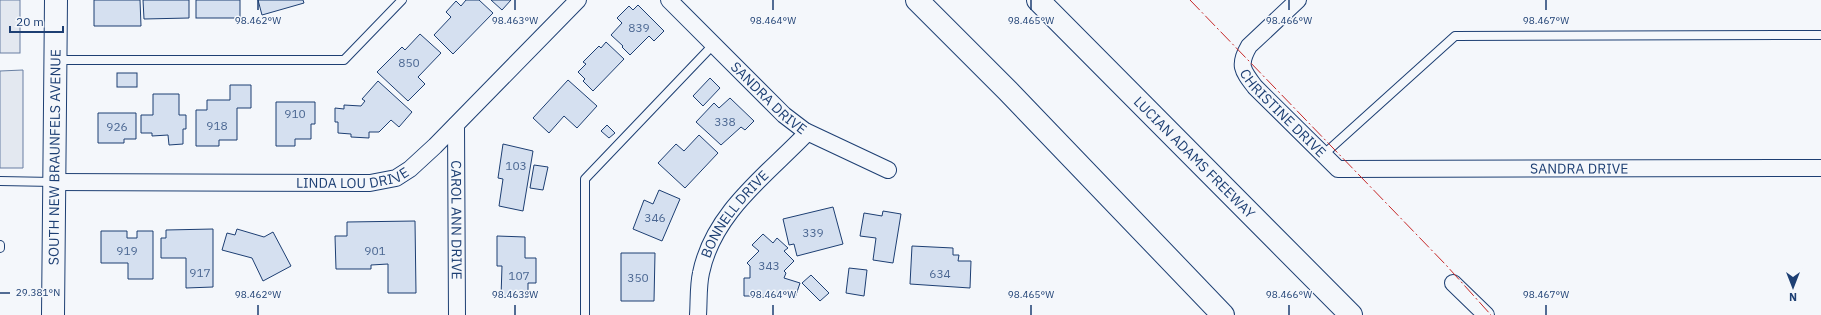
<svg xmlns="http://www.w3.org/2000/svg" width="1821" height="315" font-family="'IBM Plex Sans',sans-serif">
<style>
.parking{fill:#e3e8f0;stroke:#687fa3}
.building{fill:#d5e0f0;stroke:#1d3f73}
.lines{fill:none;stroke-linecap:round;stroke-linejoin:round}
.lane-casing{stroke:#1d3f73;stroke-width:10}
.street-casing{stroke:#1d3f73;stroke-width:18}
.secondary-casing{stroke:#1d3f73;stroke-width:24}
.highway-casing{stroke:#1d3f73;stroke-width:24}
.lane{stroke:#f4f7fb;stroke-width:8}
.street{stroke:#f4f7fb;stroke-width:16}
.secondary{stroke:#f4f7fb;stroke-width:22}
.highway{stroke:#f4f7fb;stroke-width:22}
.power{stroke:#c62828;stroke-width:1;stroke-dasharray:14 3 2 3;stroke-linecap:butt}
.ticks{fill:none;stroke:#1d3f73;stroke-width:1.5}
.labels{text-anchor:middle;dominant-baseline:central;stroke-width:3;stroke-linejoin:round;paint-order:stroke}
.number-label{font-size:12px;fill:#4b6792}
.street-label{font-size:14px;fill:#1d3f73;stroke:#f4f7fb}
.ticks-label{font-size:10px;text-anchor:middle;fill:#1d3f73;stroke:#f4f7fb;stroke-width:3;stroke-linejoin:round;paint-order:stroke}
</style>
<rect width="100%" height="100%" fill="#f4f7fb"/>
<g class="parking">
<rect x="0" y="0" width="20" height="53"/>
<path d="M23,70V168H0V71Z"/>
</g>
<g class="building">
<path d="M94,0H140L141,26H94Z"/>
<path d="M143,0H189V18L144,19Z"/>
<rect x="196" y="0" width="44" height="18"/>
<path d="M258,0H303L304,3L262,15Z"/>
<path d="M466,0H479L493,13L453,54L434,35L451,17L446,12L456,1L461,6Z"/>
<path d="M491,0H511L502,10Z"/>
<path d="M638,5L664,31L654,41L649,36L630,55L622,47L623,46L611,35L622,23L617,18L629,6L633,10Z"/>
<path d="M420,34L441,53L418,77L425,84L408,101L377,72L402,47L405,50Z"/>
<path d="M606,42L624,59L593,91L583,81L585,79L578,72L586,64L583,62L599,46L601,48Z"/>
<rect x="117" y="73" width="20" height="14"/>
<path d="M710,78L720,88L703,106L693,96Z"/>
<path d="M568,80L597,106L577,128L564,116L549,133L533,118Z"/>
<path d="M378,81L412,112L399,127L391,120L379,132H369V138L351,137V134L338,133V122H335V108L344,109V105L361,106L365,101L362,99Z"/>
<path d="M230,85H251V108H237V140H219V146H196V110H207V100H230Z"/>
<path d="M153,94H179V115H186V129H183V144L169,145L168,135L152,136V133H141V115H153Z"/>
<path d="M730,98L754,121L745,130L741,127L721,145L696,122L714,103L719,108Z"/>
<path d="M276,102H315V124H311V139H295V146H276Z"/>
<path d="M98,113H136V139H124V143H98Z"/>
<path d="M607,125L615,133L609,138L601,131Z"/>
<path d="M699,135L718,153L685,188L658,163L676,144L684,151Z"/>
<path d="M503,144L533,151L523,211L499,206L503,179L498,178Z"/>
<path d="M534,165L548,167L543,190L530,188Z"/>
<path d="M659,190L680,199L662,241L633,229L644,200L653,204Z"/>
<path d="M833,207L843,244L797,256L794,244L789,245L783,219Z"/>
<path d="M883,211L901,214L893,263L873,260L876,238L860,236L864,213L882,216Z"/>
<path d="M415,221L416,293H388V264L371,265V269H336L335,236H347V222Z"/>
<path d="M213,229V287L186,288V258H161V238H166V230Z"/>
<path d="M237,229L264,237L273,232L291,266L263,281L252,258L222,250L227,233L235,235Z"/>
<path d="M101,231H127V238H137V231H153V279H128V263H101Z"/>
<path d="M763,234L773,243L777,238L788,248L784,251L794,261L784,271L786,273L784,278L800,283L795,298L779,292L777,296H744V278H750V266L747,263L759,251L752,245Z"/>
<path d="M497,236L525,237V258H536V283H528V297H501L502,266H497Z"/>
<path d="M912,246L953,248V255H959L958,261H971L970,288L910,284Z"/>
<path d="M621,253H655L654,301H621Z"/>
<path d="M849,268L867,270L864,296L846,293Z"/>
<path d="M811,275L829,293L820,301L802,283Z"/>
</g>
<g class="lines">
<g class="lane-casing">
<g id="lane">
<path d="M56,60H344L402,0"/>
<path d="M1323,155L1455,36L1821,35"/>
<path d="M0,181L53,182"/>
<path d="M0,245V248"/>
<path d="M585,315V179L714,44"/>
</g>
</g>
<g class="street-casing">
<g id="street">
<path id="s1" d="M669,0L784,115L805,131L888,170"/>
<path id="s2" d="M1298,0L1249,46C1238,65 1242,70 1255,87L1338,169L1821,168"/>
<path id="s3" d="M456,125L457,315"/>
<path id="s4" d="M54,182L370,183L396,178L410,169L435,146L578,0"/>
<path d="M1453,283L1486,315"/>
<path id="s5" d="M698,315C699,301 698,286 701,273C713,214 764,177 804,136L805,131"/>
</g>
</g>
<g class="secondary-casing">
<g id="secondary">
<path id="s6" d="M53,315L56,0"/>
</g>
</g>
<g class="highway-casing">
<g id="highway">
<path d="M917,0L1008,91L1223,315"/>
<path id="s7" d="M1038,0L1351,315"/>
</g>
</g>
<use href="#lane" class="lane"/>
<use href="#street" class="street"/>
<use href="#secondary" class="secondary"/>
<use href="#highway" class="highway"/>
<path class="power" d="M1190,0L1446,265L1491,315"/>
</g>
<path class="ticks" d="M258,0V10M515,0V10M773,0V10M1031,0V10M1289,0V10M1546,0V10M0,293H10M258,305V315M515,305V315M773,305V315M1031,305V315M1289,305V315M1546,305V315"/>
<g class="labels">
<g class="number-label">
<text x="639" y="27">839</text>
<text x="409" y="62">850</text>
<text x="295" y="113">910</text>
<text x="725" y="121">338</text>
<text x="217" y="125">918</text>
<text x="117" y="126">926</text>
<text x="516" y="165">103</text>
<text x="655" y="217">346</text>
<text x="813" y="232">339</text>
<text x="127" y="250">919</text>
<text x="375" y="250">901</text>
<text x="769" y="265">343</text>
<text x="200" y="272">917</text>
<text x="940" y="273">634</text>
<text x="519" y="275">107</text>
<text x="638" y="277">350</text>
</g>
<g class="street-label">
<text stroke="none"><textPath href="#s1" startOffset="140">SANDRA DRIVE</textPath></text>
<text stroke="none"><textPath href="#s2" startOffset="151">CHRISTINE DRIVE</textPath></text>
<text stroke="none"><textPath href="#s6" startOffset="158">SOUTH NEW BRAUNFELS AVENUE</textPath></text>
<text stroke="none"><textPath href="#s7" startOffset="222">LUCIAN ADAMS FREEWAY</textPath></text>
<text stroke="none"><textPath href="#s2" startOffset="471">SANDRA DRIVE</textPath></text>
<text stroke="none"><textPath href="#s4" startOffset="299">LINDA LOU DRIVE</textPath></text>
<text stroke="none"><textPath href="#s5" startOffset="111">BONNELL DRIVE</textPath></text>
<text stroke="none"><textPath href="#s3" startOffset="95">CAROL ANN DRIVE</textPath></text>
</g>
</g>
<g class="ticks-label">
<text x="258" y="24">98.462°W</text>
<text x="515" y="24">98.463°W</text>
<text x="773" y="24">98.464°W</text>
<text x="1031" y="24">98.465°W</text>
<text x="1289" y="24">98.466°W</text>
<text x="1546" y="24">98.467°W</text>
<text x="38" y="296">29.381°N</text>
<text x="258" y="298">98.462°W</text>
<text x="515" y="298">98.463°W</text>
<text x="773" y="298">98.464°W</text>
<text x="1031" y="298">98.465°W</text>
<text x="1289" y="298">98.466°W</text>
<text x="1546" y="298">98.467°W</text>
</g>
<g transform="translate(1793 287) rotate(180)" stroke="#f4f7fb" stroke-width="3" paint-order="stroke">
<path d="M0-3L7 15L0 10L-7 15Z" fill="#1d3f73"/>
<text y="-6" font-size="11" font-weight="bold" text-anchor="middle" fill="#1d3f73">N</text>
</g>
<path d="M10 26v6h53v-6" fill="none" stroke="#1d3f73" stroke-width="2"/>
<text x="16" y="26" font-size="12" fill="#1d3f73" stroke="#f4f7fb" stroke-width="3" paint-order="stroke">20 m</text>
</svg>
